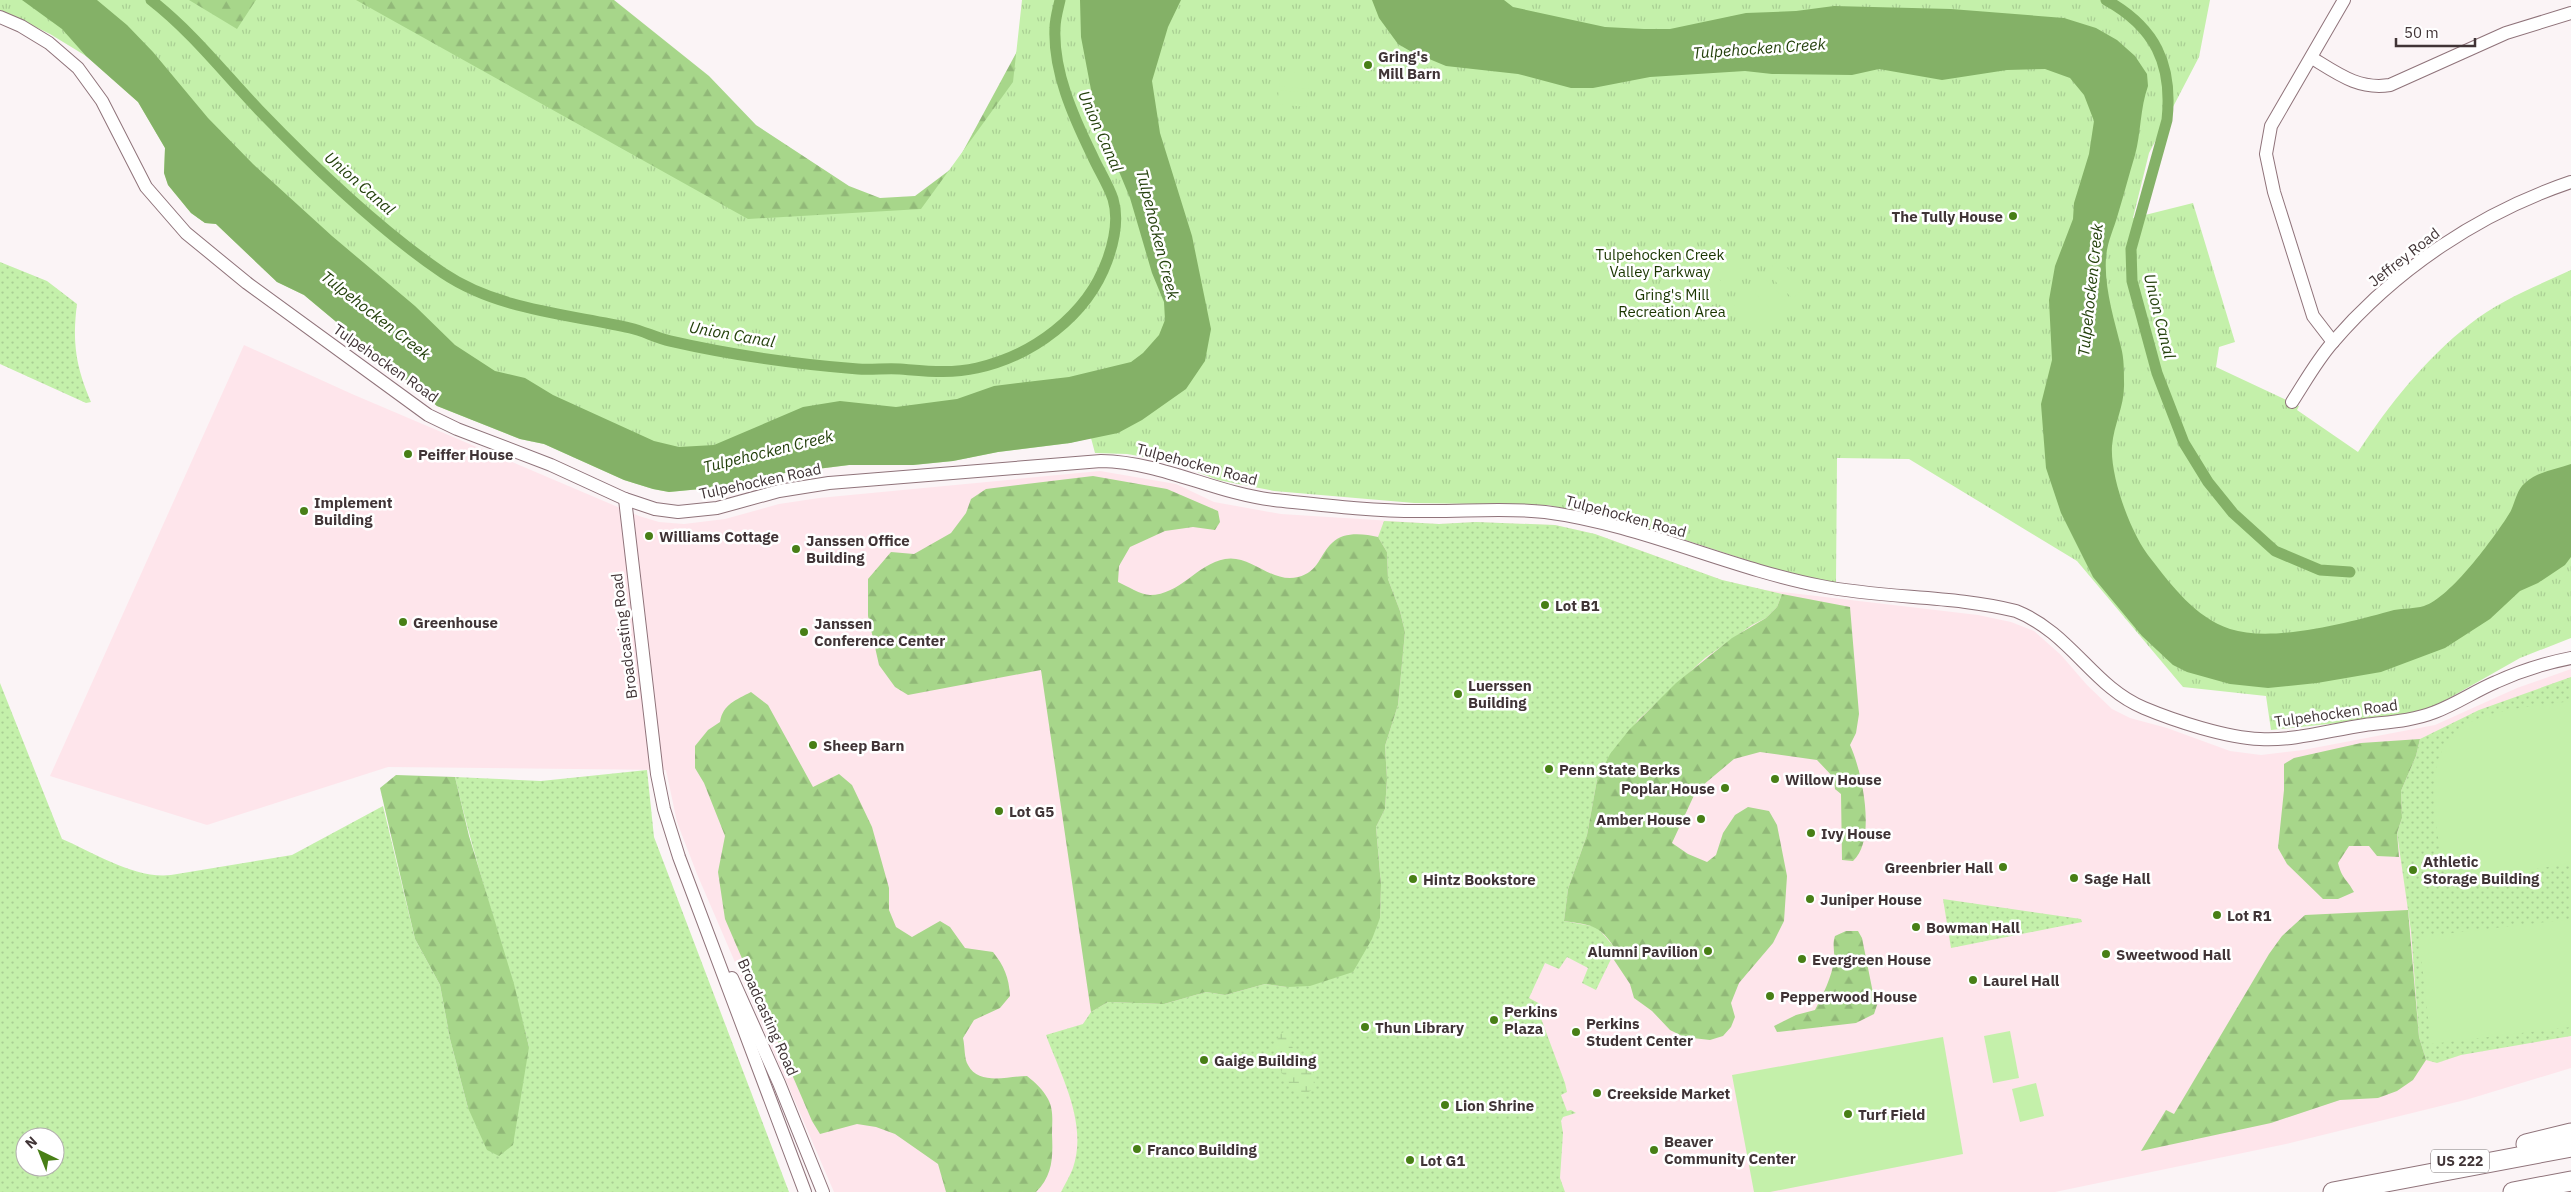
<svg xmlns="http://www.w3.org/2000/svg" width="2571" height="1192" font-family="'IBM Plex Sans',sans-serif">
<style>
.built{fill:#fee5eb}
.grass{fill:url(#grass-dots);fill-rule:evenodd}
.forest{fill:url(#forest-firs)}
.wetland{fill:url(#wetland-marsh)}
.park{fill:url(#park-tufts)}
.pitch{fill:#c4f0aa}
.water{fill:#84b167}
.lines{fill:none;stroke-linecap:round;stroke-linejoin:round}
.canal{stroke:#84b167;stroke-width:11}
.minor-casing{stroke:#8f737a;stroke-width:14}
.highway-casing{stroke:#8f737a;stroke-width:21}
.minor{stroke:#fff;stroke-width:12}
.highway{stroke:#fff;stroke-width:19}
.poi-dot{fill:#487f16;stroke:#fff;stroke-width:2}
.labels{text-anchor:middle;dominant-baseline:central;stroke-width:5;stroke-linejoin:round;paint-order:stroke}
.shield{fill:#fff;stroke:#797172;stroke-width:1}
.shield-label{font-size:14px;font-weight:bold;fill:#403436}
.poi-label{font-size:15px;font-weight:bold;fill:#403436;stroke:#fff;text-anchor:start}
.park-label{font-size:15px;fill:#1a3600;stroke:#fff}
.street-label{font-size:15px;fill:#403436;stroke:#fff}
.water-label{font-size:16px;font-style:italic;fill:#24410c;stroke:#fff}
</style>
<defs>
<pattern id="grass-dots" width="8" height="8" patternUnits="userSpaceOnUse" patternTransform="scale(1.25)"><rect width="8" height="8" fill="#c4f0aa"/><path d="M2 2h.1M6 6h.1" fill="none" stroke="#a9ce93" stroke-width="1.8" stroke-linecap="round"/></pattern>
<pattern id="forest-firs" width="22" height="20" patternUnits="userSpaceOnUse" patternTransform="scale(1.25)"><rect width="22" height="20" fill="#a7d68a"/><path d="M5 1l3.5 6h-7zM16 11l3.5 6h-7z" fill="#91b878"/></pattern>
<pattern id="wetland-marsh" width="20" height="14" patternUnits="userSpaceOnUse" patternTransform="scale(1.25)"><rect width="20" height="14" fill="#c4f0aa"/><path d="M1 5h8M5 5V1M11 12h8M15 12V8" fill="none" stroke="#a9ce93"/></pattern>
<pattern id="park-tufts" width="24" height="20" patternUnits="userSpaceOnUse" patternTransform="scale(1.25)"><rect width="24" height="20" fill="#c4f0aa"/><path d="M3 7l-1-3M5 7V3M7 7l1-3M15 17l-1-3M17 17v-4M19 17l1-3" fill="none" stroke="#a9ce93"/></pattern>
</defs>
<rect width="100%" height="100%" fill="#fbf4f6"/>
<path class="built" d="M244,345L352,394L639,516L659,522L684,524L725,519L779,504L819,498L1100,471L1176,484L1214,502L1281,514L1439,524L1476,522L1555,525L1595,534L1722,580L1765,590L1978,615L2011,622L2034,631L2061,655L2087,685L2112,709L2130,718L2167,728L2230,751L2261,755L2303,750L2435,725L2517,688L2571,669V1068L2469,1099L2286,1144L2055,1192H834L697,874L677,822L666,770L388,767L207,825L50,776Z"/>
<g class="grass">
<path d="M0,262L47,281L77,304C72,342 76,367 91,402L86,403L0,364Z"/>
<path d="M1384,521L1439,524L1476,522L1555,525L1595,534L1722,580L1782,594L1777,607L1766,618L1752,625L1705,658L1638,720L1597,780L1587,835L1568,889L1564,921L1597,927L1614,947L1612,957L1596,990L1582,983L1588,968L1567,957L1559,969L1545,963L1529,998L1542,1005L1539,1013L1565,1083L1567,1092L1561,1095L1567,1111L1571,1110L1576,1113L1563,1117L1561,1121L1563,1133L1560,1178L1565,1192H1061C1065,1184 1070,1176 1073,1168C1088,1123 1061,1076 1046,1035L1083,1024L1091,1012L1108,1002L1164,1004L1206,992L1225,995L1265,984L1287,987L1380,918L1381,885L1376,827L1385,809L1387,779L1385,746L1398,705L1405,632L1400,611L1388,579L1387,552L1378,537Z"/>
<path d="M2571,677V1036L2461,1055L2437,1063L2426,1060L2419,1037L2411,931L2397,833L2402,818L2401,791L2416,756L2420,739L2479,710Z"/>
<path d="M0,683L62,839C95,853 134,879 171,875L292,855L383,806L415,939L440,985L450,1039L468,1108L529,1047C507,956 476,868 455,777L541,781L647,770L654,837L789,1192H0ZM25,1137H55V1167H25Z"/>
<path d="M1943,899L2081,919L2082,922L1951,948Z"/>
</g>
<g class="forest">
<path d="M97,0H614L709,76L756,125L849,186L880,198L915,196L955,166L1021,44L1143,353Z"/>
<path d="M1093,476L1167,489L1218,511L1220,522L1215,530L1193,527L1165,531L1130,547L1119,566L1118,582C1127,586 1141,595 1150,595C1180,595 1197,564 1225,559C1250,554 1272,584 1298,577C1319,572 1319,555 1332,543C1344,531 1364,534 1378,537L1387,552L1388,579L1400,611L1405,632L1398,705L1385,746L1387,779L1385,809L1376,827L1381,885L1380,918L1372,939L1353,972L1310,986L1287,987L1265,984L1225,995L1206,992L1164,1004L1108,1002L1091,1012L1041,670L908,695L895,687L879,665L868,616V579L891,552L914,554L951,533L966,513L971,499L986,489Z"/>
<path d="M1782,594L1850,607L1859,714L1856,733L1850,745C1862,771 1877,840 1853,861L1842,860L1841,794L1835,789L1834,778L1817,760L1760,752L1734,759L1696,791L1672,843L1688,854L1707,862L1716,855L1723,833L1735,815L1748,807L1769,811L1777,825L1787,876L1784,921L1773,943L1739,983L1731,1003L1735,1017L1731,1027L1723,1036L1710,1040L1684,1037L1670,1030L1652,1011L1634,998L1630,984L1612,957L1614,947C1599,924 1590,925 1564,921L1568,889L1587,835L1597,780L1610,754L1629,730L1676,683L1732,638L1766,618L1777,607Z"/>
<path d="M751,692L768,705L813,787L839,774L852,785L872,827L889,888V910L896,927L912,937L940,921L950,927L965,948L993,952C1004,966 1009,977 1010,996L1000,1008L974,1020L963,1038C965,1046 964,1059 968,1065C979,1086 1009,1076 1027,1076C1036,1083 1043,1090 1048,1099C1054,1110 1052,1122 1052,1134C1053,1157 1053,1175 1036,1192H946L938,1164L895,1134L876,1127L857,1124L820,1134L812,1121L725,919L718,872L725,836L704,783L695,768V746L708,730L720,722C723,704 736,700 751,692Z"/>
<path d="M2420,739L2416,756L2401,791L2402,818L2397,833L2399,857L2377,856L2369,846H2349L2338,863C2342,879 2347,879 2354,892L2338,899H2323L2287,864L2278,848L2284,790V764L2294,758L2361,743Z"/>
<path d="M396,775L455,777L469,836L514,984L529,1047L513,1145L499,1156L487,1150L468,1108L450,1039L440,985L415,939L380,788Z"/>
<path d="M2408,910L2419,1037L2426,1060L2413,1080L2397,1091L2378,1098L2340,1100L2271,1123L2141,1151L2166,1110L2174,1114L2269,954L2282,936L2305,915Z"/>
<path d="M1846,931H1858L1862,938L1873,993L1879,999L1874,1014L1856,1023L1777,1032L1774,1026L1796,1015L1815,1010C1823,994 1832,977 1834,960C1835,951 1832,945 1835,936Z"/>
</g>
<path class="wetland" d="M1288,1030L1294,1053L1298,1055L1299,1062L1308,1064L1314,1074L1315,1088L1302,1096L1300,1092C1287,1086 1274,1062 1275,1046C1276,1043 1278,1038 1280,1034Z"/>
<path class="park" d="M0,0H189L237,29L256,0H356L748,219L921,209L1013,82L1022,0H2210L2199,57L2149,153L2133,218L2193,203L2235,342L2219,347L2216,367L2299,406L2297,410L2358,452C2389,405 2425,359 2470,324C2500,300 2537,286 2571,270V638L2520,658L2437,705L2409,714L2385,718L2271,730L2266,696L2183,687L2077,561L1909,459L1837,458L1836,584L1789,574L1670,535L1548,505L1414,503L1274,491L1218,480L1168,461L1127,454L1095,453L1091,438L1070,443L998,452L953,461L913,465H849L785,473L711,488L669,492L653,489L624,480L544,444L520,439L437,406L304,295L277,282L216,224L205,223L191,213L168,185L164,173L165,148L138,102L86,56L50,34L0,10Z"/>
<g class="pitch">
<path d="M1281,72L1309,74L1308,89L1279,86Z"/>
<path d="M1279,90L1307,93L1306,107L1277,104Z"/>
<path d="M1715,242L1741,268L1729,281L1703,254Z"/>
<path d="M1698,258L1725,285L1713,297L1686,271Z"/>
<path d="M1779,260L1805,286L1793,299L1766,272Z"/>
<path d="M1682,275L1709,301L1696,314L1670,287Z"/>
<path d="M1762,277L1789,303L1777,315L1750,289Z"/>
<path d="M1746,293L1773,319L1760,332L1734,305Z"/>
<path d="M1637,297L1658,318L1647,329L1626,308Z"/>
<path d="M2571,701V863L2447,884C2436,821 2407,735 2495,713C2520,707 2546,705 2571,701Z"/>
<path d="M2571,919V1027L2431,1044L2419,937Z"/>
<path d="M2010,1031L2019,1078L1993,1083L1984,1036Z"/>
<path d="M1943,1037L1963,1154L1770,1192H1754L1732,1075Z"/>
<path d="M2036,1083L2044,1116L2020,1122L2012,1089Z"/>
</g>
<g class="water">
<path d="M22,0H97L127,25L153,52L208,118L253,164L332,236L415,306L455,345L495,371L525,378L553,395L654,441L679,447L714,445L803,407L840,401L896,407L957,399L994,386L1069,377L1131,362L1143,353L1159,335L1165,320L1164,302L1152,273L1130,198L1096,116L1081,37L1080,0H1181L1168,27L1152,81L1160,133L1192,236L1211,329L1205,361L1186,389L1142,420L1118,433L1070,443L998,452L953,461L913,465H849L785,473L711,488L669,492L653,489L624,480L544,444L520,439L437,406L304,295L277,282L216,224L205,223L191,213L168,185L164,173L165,148L138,102L86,56L62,29Z"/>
<path d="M1372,0H1504L1513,7L1605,27L1644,29H1670L1746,13L1796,11L1834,6L1951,9L2064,18L2096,28L2117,40L2135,56L2147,74L2148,86C2140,108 2141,133 2135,155C2129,175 2124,194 2118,214C2114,229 2107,242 2106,258C2104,287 2114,319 2121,347C2124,358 2124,371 2124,382C2125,406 2114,423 2112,446C2110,477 2131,535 2151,559C2172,586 2195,617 2230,629C2273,643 2351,622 2394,610C2404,608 2414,609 2424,606C2450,598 2494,538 2509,514C2515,505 2516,490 2525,483C2538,471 2555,470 2571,464V557L2565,565L2538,583L2520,591L2490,619L2445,648L2381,672L2317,683L2268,688L2230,684L2187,672L2173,665L2142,636L2093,577L2061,513L2046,468L2041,404L2052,360L2049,300L2055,266L2073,219L2074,203L2089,154L2094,121L2084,95L2070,78L2045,69L2007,70L1942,80L1879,69L1852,75L1772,74L1745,71L1650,77L1593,88H1571L1518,74L1446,66L1410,51L1398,44L1379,18Z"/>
</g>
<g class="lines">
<g class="canal">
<path d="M151,0C192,32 223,72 259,110C313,166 378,229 443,273C498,310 567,314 630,328C644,331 656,338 670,341C731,355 795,364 858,369C872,370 886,368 900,369C926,371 951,374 977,368C1032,356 1087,316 1107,261C1114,242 1119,219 1113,199C1108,184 1098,169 1092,155C1073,116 1053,71 1055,28C1055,19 1058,9 1060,0"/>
<path d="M2106,0C2155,27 2173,64 2167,120L2131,249L2132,281L2157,373L2184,443L2208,482L2233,513L2275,551L2320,570L2350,572"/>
</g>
<g class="minor-casing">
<g id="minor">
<path d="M0,17L21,26L49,43L78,68L102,101L146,187L186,233L247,283L428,415L457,429L551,465L625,499L655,509L678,512L717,508L779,491L829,483L1101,461C1162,462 1214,493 1274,500C1322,505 1371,511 1419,511C1461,512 1503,507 1545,512C1639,524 1728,568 1821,586C1885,599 1953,595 2016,611C2071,633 2093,687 2144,708C2175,721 2227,738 2260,739C2295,741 2330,730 2365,725C2388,722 2412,721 2435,712C2456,704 2475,691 2496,682C2520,671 2545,663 2571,658"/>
<path d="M2312,58C2338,74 2359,90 2390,85L2506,33L2571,13"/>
<path d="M2333,342L2313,316L2274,192L2266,154L2271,126L2344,0"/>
<path d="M2292,402C2305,382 2317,360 2333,342C2396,269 2479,213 2571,182"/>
<path d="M625,499L657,774L664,809L679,857L805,1192"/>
<path d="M732,978L779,1083L823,1192"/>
</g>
</g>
<g class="highway-casing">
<g id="highway">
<path d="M2526,1144L2571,1133"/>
<path d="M2333,1192L2571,1147"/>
<path d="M2513,1192L2571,1181"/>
</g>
</g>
<use href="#minor" class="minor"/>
<use href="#highway" class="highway"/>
</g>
<g class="poi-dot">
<circle cx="1368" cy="65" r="5"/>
<circle cx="2013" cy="216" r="5"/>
<circle cx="408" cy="454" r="5"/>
<circle cx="304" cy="511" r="5"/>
<circle cx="649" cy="536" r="5"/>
<circle cx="796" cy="549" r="5"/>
<circle cx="1545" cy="605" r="5"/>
<circle cx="403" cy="622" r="5"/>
<circle cx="804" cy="632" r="5"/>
<circle cx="1458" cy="694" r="5"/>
<circle cx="813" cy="745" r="5"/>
<circle cx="1549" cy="769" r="5"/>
<circle cx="1775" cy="779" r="5"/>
<circle cx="1725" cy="788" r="5"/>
<circle cx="999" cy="811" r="5"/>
<circle cx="1701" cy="819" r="5"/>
<circle cx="1811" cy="833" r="5"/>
<circle cx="2003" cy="867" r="5"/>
<circle cx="2413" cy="870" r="5"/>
<circle cx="2074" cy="878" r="5"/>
<circle cx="1413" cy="879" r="5"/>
<circle cx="1810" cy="899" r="5"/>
<circle cx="2217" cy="915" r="5"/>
<circle cx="1916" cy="927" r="5"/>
<circle cx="1708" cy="951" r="5"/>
<circle cx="2106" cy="954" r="5"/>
<circle cx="1802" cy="959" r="5"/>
<circle cx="1973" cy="980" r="5"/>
<circle cx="1770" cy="996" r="5"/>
<circle cx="1494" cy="1020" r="5"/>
<circle cx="1365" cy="1027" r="5"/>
<circle cx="1576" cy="1032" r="5"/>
<circle cx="1204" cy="1060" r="5"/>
<circle cx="1597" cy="1093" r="5"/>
<circle cx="1445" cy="1105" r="5"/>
<circle cx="1848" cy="1114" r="5"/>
<circle cx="1137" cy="1149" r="5"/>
<circle cx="1654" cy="1150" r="5"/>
<circle cx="1410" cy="1160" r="5"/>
</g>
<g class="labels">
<rect class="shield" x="2431" y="1149.5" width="58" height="23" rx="4"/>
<g class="shield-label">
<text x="2460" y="1161">US 222</text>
</g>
<g class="poi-label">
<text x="1378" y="56">Gring's<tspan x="1378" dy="17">Mill Barn</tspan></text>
<text x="2003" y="216" text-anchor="end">The Tully House</text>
<text x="418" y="454">Peiffer House</text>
<text x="314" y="502">Implement<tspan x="314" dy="17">Building</tspan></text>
<text x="659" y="536">Williams Cottage</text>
<text x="806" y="540">Janssen Office<tspan x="806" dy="17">Building</tspan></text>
<text x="1555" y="605">Lot B1</text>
<text x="413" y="622">Greenhouse</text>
<text x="814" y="623">Janssen<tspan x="814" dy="17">Conference Center</tspan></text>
<text x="1468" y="685">Luerssen<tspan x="1468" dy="17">Building</tspan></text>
<text x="823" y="745">Sheep Barn</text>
<text x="1559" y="769">Penn State Berks</text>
<text x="1785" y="779">Willow House</text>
<text x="1715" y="788" text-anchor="end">Poplar House</text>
<text x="1009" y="811">Lot G5</text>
<text x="1691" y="819" text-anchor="end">Amber House</text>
<text x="1821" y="833">Ivy House</text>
<text x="2423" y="861">Athletic<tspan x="2423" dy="17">Storage Building</tspan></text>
<text x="1993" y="867" text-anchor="end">Greenbrier Hall</text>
<text x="2084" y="878">Sage Hall</text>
<text x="1423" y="879">Hintz Bookstore</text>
<text x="1820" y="899">Juniper House</text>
<text x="2227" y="915">Lot R1</text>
<text x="1926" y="927">Bowman Hall</text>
<text x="1698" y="951" text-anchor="end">Alumni Pavilion</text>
<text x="2116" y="954">Sweetwood Hall</text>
<text x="1812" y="959">Evergreen House</text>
<text x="1983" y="980">Laurel Hall</text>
<text x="1780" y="996">Pepperwood House</text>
<text x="1504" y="1011">Perkins<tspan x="1504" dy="17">Plaza</tspan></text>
<text x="1586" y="1023">Perkins<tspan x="1586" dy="17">Student Center</tspan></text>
<text x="1375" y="1027">Thun Library</text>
<text x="1214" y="1060">Gaige Building</text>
<text x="1607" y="1093">Creekside Market</text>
<text x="1455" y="1105">Lion Shrine</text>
<text x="1858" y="1114">Turf Field</text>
<text x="1664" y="1141">Beaver<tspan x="1664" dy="17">Community Center</tspan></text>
<text x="1147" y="1149">Franco Building</text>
<text x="1420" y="1160">Lot G1</text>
</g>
<g class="park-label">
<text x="1660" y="254">Tulpehocken Creek<tspan x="1660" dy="17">Valley Parkway</tspan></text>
<text x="1672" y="294">Gring's Mill<tspan x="1672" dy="17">Recreation Area</tspan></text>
</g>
<g class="street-label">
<text transform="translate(2404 257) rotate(-38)">Jeffrey Road</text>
<text transform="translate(386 363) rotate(35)">Tulpehocken Road</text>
<text transform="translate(1197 464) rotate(15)">Tulpehocken Road</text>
<text transform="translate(760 481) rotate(-12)">Tulpehocken Road</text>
<text transform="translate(1626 516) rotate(15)">Tulpehocken Road</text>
<text transform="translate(624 636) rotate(-97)">Broadcasting Road</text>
<text transform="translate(2336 713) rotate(-8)">Tulpehocken Road</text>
<text transform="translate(768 1017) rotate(66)">Broadcasting Road</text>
</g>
<g class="water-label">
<text transform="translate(1759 48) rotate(-4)">Tulpehocken Creek</text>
<text transform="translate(1101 131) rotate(66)">Union Canal</text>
<text transform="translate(360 183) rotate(41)">Union Canal</text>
<text transform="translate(1158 234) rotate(76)">Tulpehocken Creek</text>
<text transform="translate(2090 290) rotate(-84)">Tulpehocken Creek</text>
<text transform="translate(376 315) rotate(38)">Tulpehocken Creek</text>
<text transform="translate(2160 316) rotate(76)">Union Canal</text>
<text transform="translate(732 334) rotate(10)">Union Canal</text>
<text transform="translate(768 451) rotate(-14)">Tulpehocken Creek</text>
</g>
</g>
<g transform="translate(40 1152) rotate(317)"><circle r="24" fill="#ffffff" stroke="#b3aeaf"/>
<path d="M0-4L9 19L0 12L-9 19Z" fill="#487f16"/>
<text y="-8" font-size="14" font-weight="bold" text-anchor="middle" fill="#403436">N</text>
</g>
<path d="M2396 38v8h79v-8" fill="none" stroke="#403436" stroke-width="2.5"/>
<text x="2404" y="38" font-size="15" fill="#403436" stroke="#ffffff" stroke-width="4" paint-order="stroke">50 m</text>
</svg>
